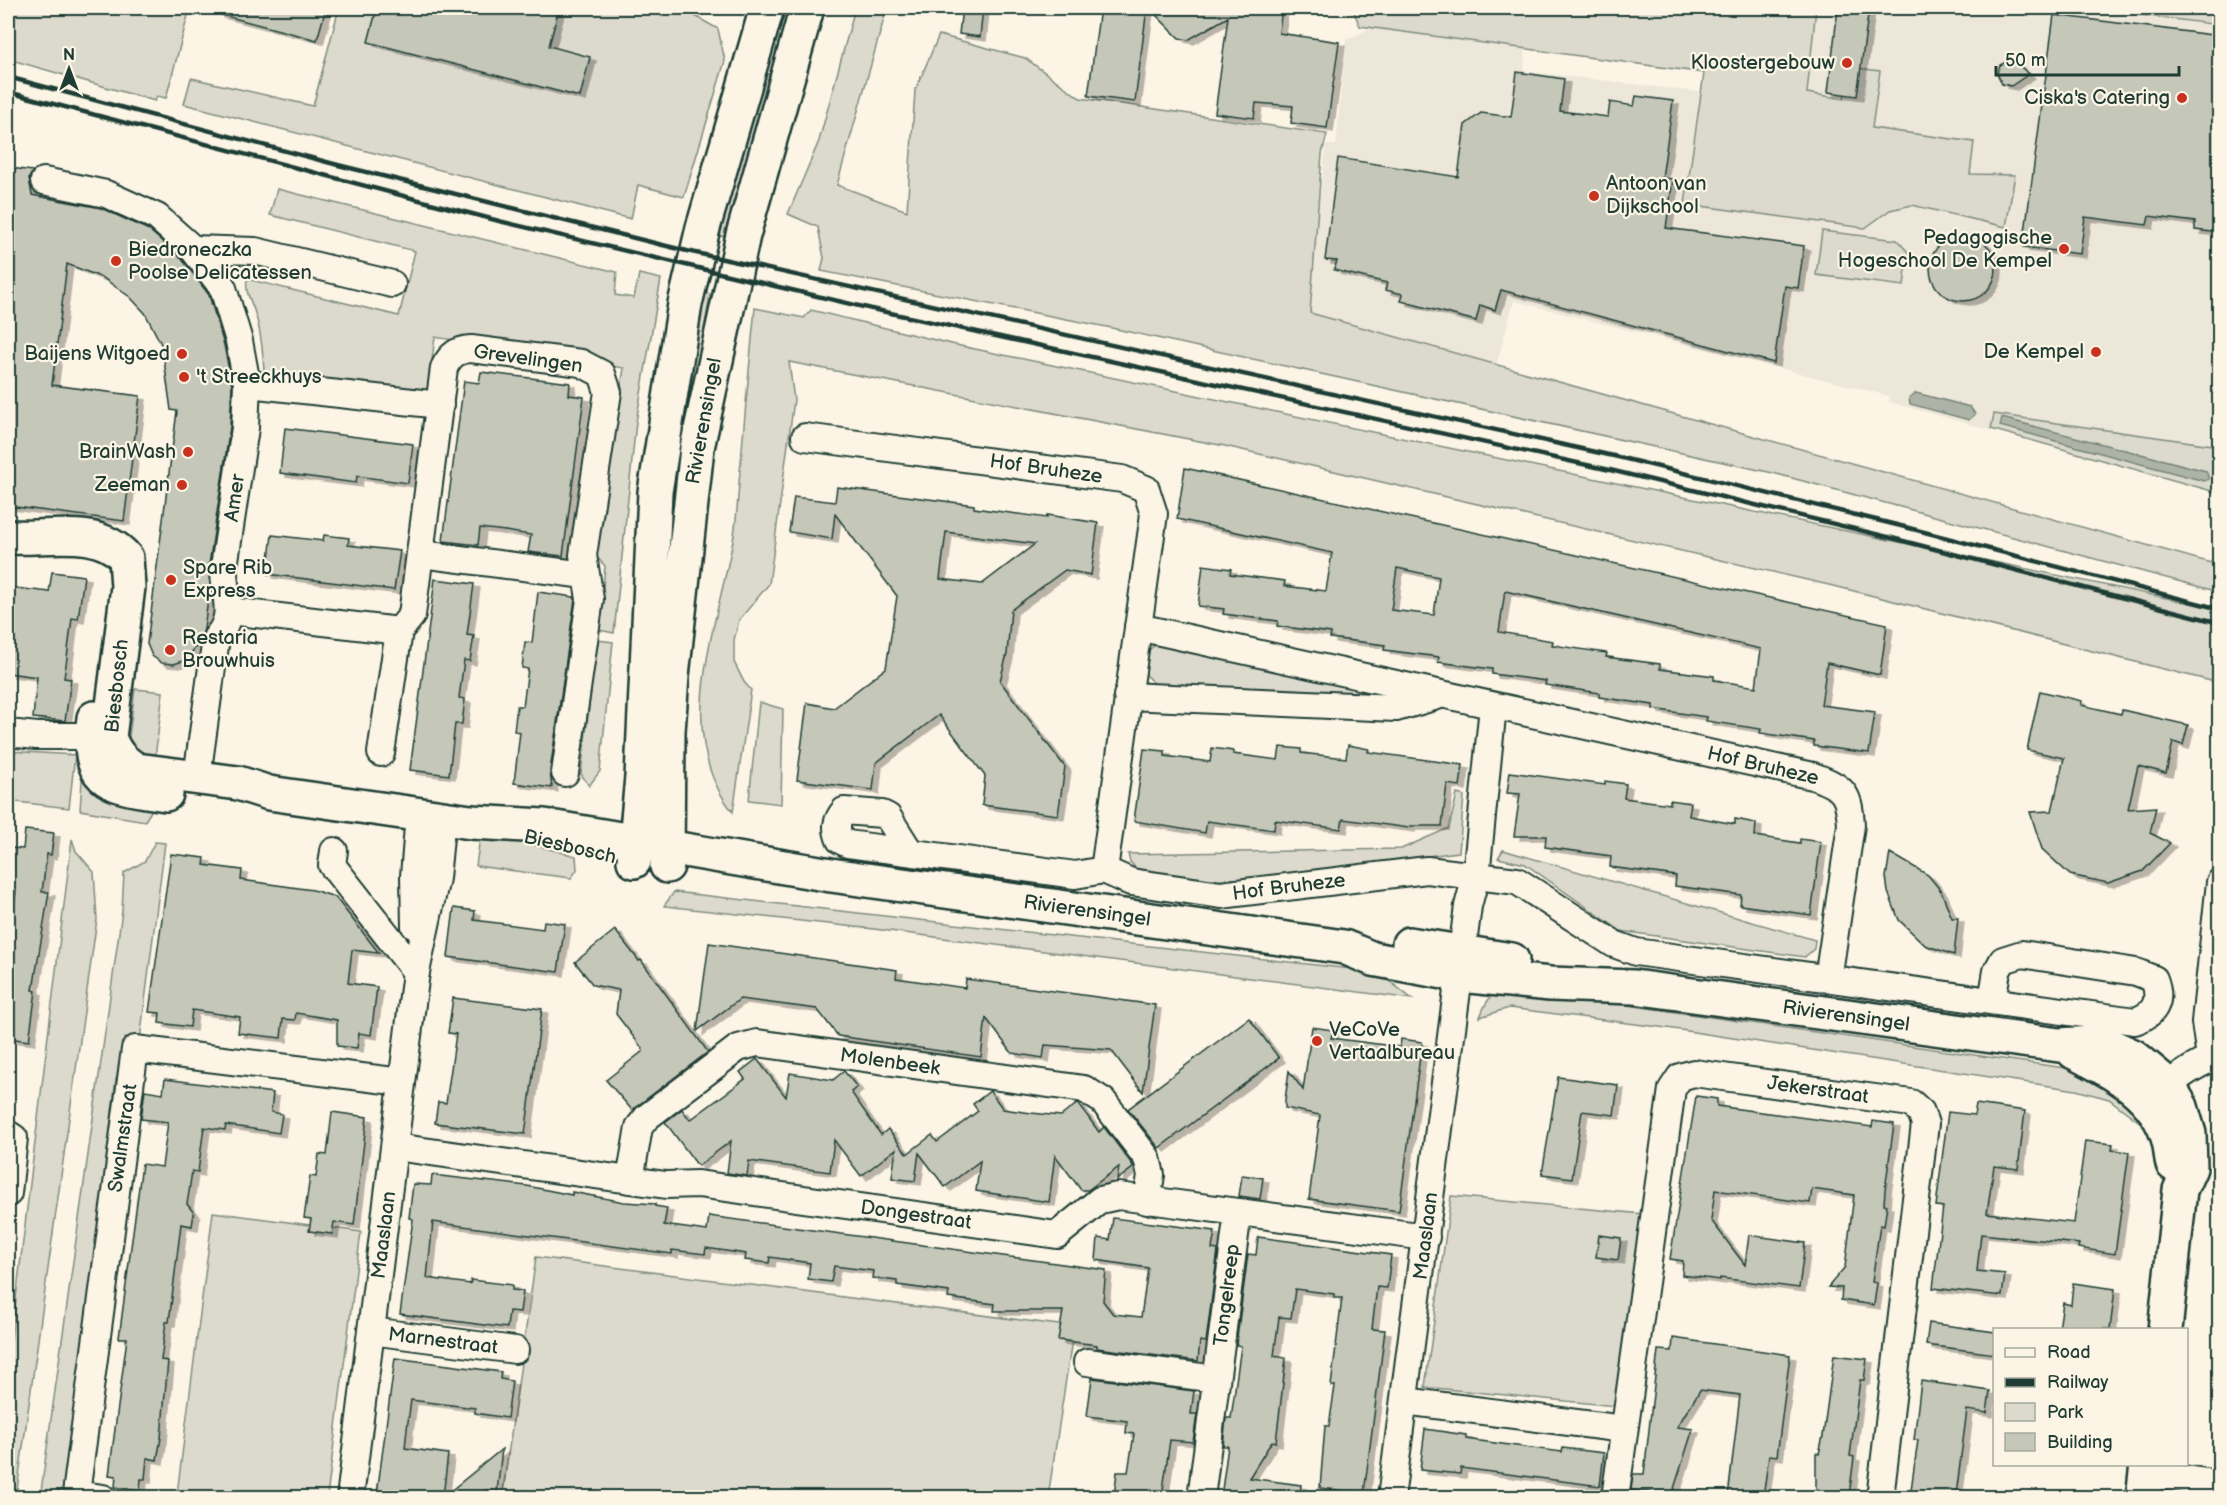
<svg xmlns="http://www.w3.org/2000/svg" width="2227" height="1505" font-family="'Balsamiq Sans',sans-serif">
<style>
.built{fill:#ece7d8}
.green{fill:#dcdacc;stroke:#7e8c80;stroke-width:1.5}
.water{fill:#aeb3a7;stroke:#758479;stroke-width:1.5}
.building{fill:#c5c7b9;stroke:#1f3d34;stroke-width:1.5;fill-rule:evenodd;filter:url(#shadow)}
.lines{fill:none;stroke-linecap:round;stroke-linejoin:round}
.street-casing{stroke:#1f3d34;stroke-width:30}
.secondary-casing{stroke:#1f3d34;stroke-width:38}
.street{stroke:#fcf5e5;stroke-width:26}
.secondary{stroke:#fcf5e5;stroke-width:33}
.rail{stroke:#1f3d34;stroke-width:4.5}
.poi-dot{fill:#c8321e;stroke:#fcf5e5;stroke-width:2}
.labels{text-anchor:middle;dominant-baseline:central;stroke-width:4.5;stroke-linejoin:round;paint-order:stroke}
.poi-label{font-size:20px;fill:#1f3d34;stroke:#fcf5e5;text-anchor:end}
.street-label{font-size:20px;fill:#1f3d34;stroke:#fcf5e5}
</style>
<defs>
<filter id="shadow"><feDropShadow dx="6" dy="4" stdDeviation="0" flood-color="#0004"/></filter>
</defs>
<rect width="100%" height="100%" fill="#fcf5e5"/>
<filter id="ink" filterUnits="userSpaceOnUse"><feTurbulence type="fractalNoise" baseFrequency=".0167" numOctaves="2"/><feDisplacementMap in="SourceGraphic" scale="12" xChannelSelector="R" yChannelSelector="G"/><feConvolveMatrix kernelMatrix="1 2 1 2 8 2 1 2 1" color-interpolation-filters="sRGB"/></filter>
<g filter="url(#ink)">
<path class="built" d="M1804,8H2219V493L1889,402V396L1514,301L1495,370L1306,319L1326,145H1336L1346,40L1373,27L1526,46L1524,71L1791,103Z"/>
<g class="green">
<path d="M8,8H190L166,98L157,96L155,101L8,59Z"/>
<path d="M339,8H681L718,29L725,61L684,197L638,185L631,219L184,104L191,78L313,106Z"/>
<path d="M855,8H887L837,185L907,211L915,91L939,35L1025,58L1080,98L1327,134L1322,154L1310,313L2219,565V592L1773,473L1107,327L821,271L824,258L818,227L788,214L819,141Z"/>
<path d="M1352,8H1816L1807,93L1844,99L1849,67L1880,71L1872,128L1974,142L1970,174L2015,175L2006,227L1912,205L1890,210L1865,228L1685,204L1704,73L1360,26Z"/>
<path d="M2087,8H2219V25Z"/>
<path d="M762,71L771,75L725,237L713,234Z"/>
<path d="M277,189L617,272L615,295L634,298L639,274L661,279L636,422L614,633L599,630L605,566L594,554L624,368L435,337L428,390L264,372C263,351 261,330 254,310C250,298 245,292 247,279L399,316L415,251L270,215Z"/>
<path d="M1822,231L1897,240L1908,252L1904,286L1816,275Z"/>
<path d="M699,291L710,294L655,648L672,458Z"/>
<path d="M755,308L804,318L811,310L956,345L2219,609V683L1842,588L1225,446L789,362L794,400L769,584L739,620L734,640V662L744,682L751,690L733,812C670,734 719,622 734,535C738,511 738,486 741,462C745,411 750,359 755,308Z"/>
<path d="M1994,414L2219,446V493L1991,429Z"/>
<path d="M597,640L613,642L600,771L589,786L581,774Z"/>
<path d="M1159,642L1391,696L1159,686C1143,678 1144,670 1145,653Z"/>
<path d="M135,689L163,692L155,758L142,754L128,744Z"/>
<path d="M759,702L783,709L781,804L749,800Z"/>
<path d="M8,751L75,755L69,808L8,801Z"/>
<path d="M83,766L153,808L145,821L80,810Z"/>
<path d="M1457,794L1464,796L1459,852L1240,879H1208L1137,869L1130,862L1128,854L1401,849L1449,828Z"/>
<path d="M494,835L576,856L577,870L571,878L476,866L480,837Z"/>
<path d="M72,839L76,851L94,872L97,919L16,1497H8V1364Z"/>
<path d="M155,842L165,843L140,1040L116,1079L65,1497L40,1498L122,911L124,873L145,861Z"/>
<path d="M1503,850L1815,940L1814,949L1805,957L1621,931L1525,864L1498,858Z"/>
<path d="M674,892L1378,972L1412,999L874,929L664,906Z"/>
<path d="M1515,989L2086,1071L2123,1092L2150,1130L2109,1099L2076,1090L1667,1028L1509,1008L1480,1017C1489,994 1491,993 1515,989Z"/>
<path d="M1451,1196L1643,1214L1616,1406L1425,1387Z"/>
<path d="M213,1212L361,1232L327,1497L203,1498L177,1494Z"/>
<path d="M536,1257L1074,1327L1048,1497L502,1498Z"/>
</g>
<g class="water">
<path d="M1916,393L1970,407L1975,414L1969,420L1910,404L1909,398Z"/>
<path d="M2002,418L2206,471L2209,479L2204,481L2000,426Z"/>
</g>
<g class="building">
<path d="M219,8H326L317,40L218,14Z"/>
<path d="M377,8H559L549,46L590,57L580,97L368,42Z"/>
<path d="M962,8H983L980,37L959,34Z"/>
<path d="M1100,8H1147L1135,102L1088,96Z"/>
<path d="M1149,8H1282L1279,33L1339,42L1327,128L1291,123L1293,106L1256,103L1254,118L1215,113L1228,17L1188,40L1179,38Z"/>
<path d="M1838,8H1869L1857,96L1828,92Z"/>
<path d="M2054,15L2220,36V233L2195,230V222L2149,216L2147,225L2085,217L2080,254L2023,247Z"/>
<path d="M2008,61L2016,63L2029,74L2011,86L2002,84L1997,73L2000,65Z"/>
<path d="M1517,72L1564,79L1560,111L1608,117L1610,102L1634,106L1636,96L1673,101L1662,178L1673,179L1666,228L1804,246L1798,288L1785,286L1774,363L1501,290L1495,310L1480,305L1476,321L1401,301L1403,294L1385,290L1387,283L1334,270L1337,261L1325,260L1338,158L1458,177L1465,125L1481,113L1511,117Z"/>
<path d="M11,168L33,171L29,178L32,195L101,208L149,230L182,259L209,295L224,345L232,385L230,427L209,565L210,585L204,629L201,640L186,660L174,664L162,663L152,656L147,644L177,411L171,410L162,346L145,313L130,297L103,278L67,264L52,385L140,396L124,521L8,506V382L12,345L8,344V170Z"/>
<circle cx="1963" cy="268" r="33"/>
<path d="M481,372L570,383L569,395L584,397L563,556L528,552L531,535L505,531L480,528L478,545L443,541L464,381L479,383Z"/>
<path d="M285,428L413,444L408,483L357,476L356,483L280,473Z"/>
<path d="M1185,468L1887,624L1880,675L1827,663L1821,705L1875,712L1869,753L1814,746V741L1760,733L1761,729L1706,721L1707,717L1653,709V705L1599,697V693L1545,685L1546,681L1492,674V669L1438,662L1439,657L1384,650L1385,645L1330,638L1331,633L1277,626L1278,621L1223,614L1224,609L1198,606L1203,565L1231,569L1230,574L1285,581L1284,586L1326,591L1332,553L1177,519ZM1397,568L1439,577L1434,615L1391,610ZM1505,591L1761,649L1756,687L1714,680V676L1660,669V664L1606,657L1607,653L1552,645L1553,641L1499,632Z"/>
<path d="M837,487L974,505V508L1047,518V515L1098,523L1091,575L1065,570L1011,610L1007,654L1000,681L1065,767L1058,815L982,805L985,776L939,715L876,763L873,790L797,780L807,703L834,708L886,668L897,596L835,514L832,539L789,532L794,497L835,502ZM946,532L1035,544L982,584L940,579Z"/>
<path d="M272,535L323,541L324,535L349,538L348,545L400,551L394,590L267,574Z"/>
<path d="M52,572L84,576L78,619L72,618L67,658L64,678L71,679L65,721L33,718L37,677L8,673V587L49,592Z"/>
<path d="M435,579L474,584L467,635L474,636L472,648L470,661L464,660L459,698L465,699L462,724H455L449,775L410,770Z"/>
<path d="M538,592L574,597L575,599L550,771L552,788L514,783L520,732L514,731L517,706H523L528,669L522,668L525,642L532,643Z"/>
<path d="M2040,691L2082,701L2081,705L2121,714L2122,710L2188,725L2183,745L2173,742L2166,773L2138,766L2128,809L2156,807L2150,833L2170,843L2143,871L2108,883L2070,875L2042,849L2030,812L2052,811L2064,758L2027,750Z"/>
<path d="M1348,745L1369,749L1368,752L1463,765L1460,786L1447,784L1442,826H1410L1409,828L1343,819L1341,829L1275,820L1274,830L1207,821L1205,833L1134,821L1144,749L1165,751V756L1210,762L1212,748L1233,751V754L1278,760L1280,747L1301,749V753L1346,758Z"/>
<path d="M1510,772L1605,785V781L1626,784L1624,798L1670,804V800L1691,803L1689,816L1735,824V819L1756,823L1755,836L1800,843V839L1821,842L1811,915L1740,905L1741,895L1675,886L1676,876L1610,867L1611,856L1545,847L1546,836H1514L1520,794L1507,793Z"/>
<path d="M25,830L54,833L51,855L47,854L42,892H49L33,990L36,991L29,1041L8,1038V967L16,890L8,889V881L12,848L23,849Z"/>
<path d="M1890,853L1928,875L1941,891L1952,918H1958L1954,955L1925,945L1899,920L1888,892L1886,877Z"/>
<path d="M171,854L205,858L204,865L242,870L241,880L313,890L335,897L379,953L352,950L348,983L377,987L371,1035L359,1033L357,1048L337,1046V1020L296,1013L295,1020L283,1019L281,1038L238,1033L240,1017L192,1010L190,1027L159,1023L160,1013L149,1012Z"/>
<path d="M454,908L475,911L474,920L543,929L544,921L565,924L558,972L448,957Z"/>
<path d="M615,930L639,961L641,960L708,1052L632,1110L606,1080L643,1051L642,1048L616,1014L619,990L593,985L575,962Z"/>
<path d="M709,943L897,970L896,978L965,988L966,979L1155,1005L1143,1092L1111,1050L1045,1045L1043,1058L1012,1053L986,1018L981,1057L838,1036L817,1009L740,999L697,1031Z"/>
<path d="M453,998L542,1009L525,1134L435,1123L438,1102L446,1103L451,1069L456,1034L448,1033Z"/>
<path d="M1249,1018L1279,1058L1159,1148L1128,1109Z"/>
<path d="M1312,1027L1333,1030L1331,1038L1400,1047L1401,1039L1422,1042L1399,1211L1309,1199L1320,1115L1285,1108V1100L1289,1071L1303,1090Z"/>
<path d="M757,1059L786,1097L790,1073L833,1080L844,1071L857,1087L851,1092L881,1135L888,1129L907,1154L932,1135L937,1142L978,1111L973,1104L990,1091L1003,1109L1031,1113L1061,1116L1078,1103L1099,1132L1104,1127L1134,1167L1117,1180L1119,1167L1088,1190H1081L1055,1155L1049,1202L976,1191L980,1161L945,1187L919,1153L915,1181L892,1178L896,1149L861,1176L834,1140L830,1172L749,1161L747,1176L727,1173L731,1141L698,1166L665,1122L682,1109L690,1120L745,1079L740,1072Z"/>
<path d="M1558,1077L1618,1085L1614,1115L1582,1111L1572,1178L1542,1174Z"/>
<path d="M165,1079L273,1093L271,1112L282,1114L279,1133L226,1125L225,1130L204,1127L198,1172L192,1171L189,1192L187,1204L194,1213L192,1226L181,1224L169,1322H166L161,1360L168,1361L161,1438L157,1460L147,1458L145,1479H141L140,1491L115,1487L116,1476L109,1475L127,1338H119L142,1164L162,1167L168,1122L141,1119L145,1090L163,1093Z"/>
<path d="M1696,1096L1717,1099V1106L1872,1127L1873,1121L1894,1124L1885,1190L1884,1204L1887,1205L1884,1226L1880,1225L1872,1282L1877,1283L1874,1305L1841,1300L1842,1288L1828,1287L1845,1267L1854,1195L1812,1189L1810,1203L1715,1190L1711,1220L1745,1265L1749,1235L1805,1243L1799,1288L1720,1278V1280L1682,1275L1683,1261L1670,1259Z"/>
<path d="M1976,1104L2025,1111L2018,1169L1994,1166L1987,1213L2074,1223L2085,1141L2113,1144L2112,1150L2129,1152L2115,1254L2078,1248L2079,1244L1981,1234L1977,1271L2005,1274L2002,1296L1933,1288L1943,1207L1936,1206L1948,1112L1974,1115Z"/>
<path d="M332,1112L367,1117L354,1225L334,1222L332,1234L309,1231L311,1219L304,1218L310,1176L316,1177L319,1154L327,1155Z"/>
<path d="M432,1175L527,1186L572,1195V1192L624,1202L655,1204V1206L667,1208L664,1225L707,1231L709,1216L1106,1270L1103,1301L1113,1314L1141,1317L1148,1268L1096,1260L1098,1238L1110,1240L1113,1218L1215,1231L1212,1249L1218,1250L1206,1342L1200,1341L1198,1361L1097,1348V1345L1058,1340L1063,1311H994L995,1304L948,1298L949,1292L897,1285V1281L873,1278L874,1271L834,1266L831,1282L808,1279L810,1263L770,1257L769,1263L745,1260L746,1254L706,1248L705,1254L672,1250V1254L433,1222L427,1278L470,1284L471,1280L512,1285V1290L523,1291L520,1312L509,1311L507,1328L400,1314L413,1219L409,1218L413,1184L431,1185Z"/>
<path d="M1242,1175L1263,1178L1260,1199L1239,1196Z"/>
<path d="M1599,1235L1621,1238L1618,1260L1596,1257Z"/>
<path d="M1258,1237L1391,1255L1387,1288L1377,1287L1372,1329L1385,1330L1364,1493L1320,1488L1325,1426H1329L1335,1386H1331L1342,1298H1334V1294L1295,1289L1291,1318L1279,1317L1274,1356L1286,1358L1276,1442L1272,1441L1249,1478L1301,1485L1300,1497H1221L1228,1446H1223L1226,1418H1231L1240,1353L1241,1346L1236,1345L1248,1254L1256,1255Z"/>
<path d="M2073,1283L2115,1289L2110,1329H2059L2063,1303L2071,1305Z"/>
<path d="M1929,1323L1995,1332V1354L1926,1345Z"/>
<path d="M1673,1338L1790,1355L1777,1456L1769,1455L1763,1497H1728L1740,1395L1700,1390L1677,1427L1693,1429L1672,1495L1631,1490L1633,1474H1644L1658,1350L1672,1351Z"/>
<path d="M1834,1355L1867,1359L1864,1380H1860L1850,1456L1854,1457L1849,1497H1816V1453L1819,1454L1823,1436Z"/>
<path d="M395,1358L501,1372L500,1379L512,1381L507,1418L475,1413V1408L411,1400L407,1429L405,1448L448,1454L443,1497L502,1449L497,1492L486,1490L485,1497H405L377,1494Z"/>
<path d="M1092,1378L1194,1391L1191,1414H1197L1193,1442L1170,1440L1162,1497H1114L1117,1472H1128L1134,1434L1126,1433L1127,1421L1087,1416Z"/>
<path d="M1921,1381L1990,1391L1987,1413L1967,1410L1956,1495L1944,1494V1497H1910L1918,1440H1914Z"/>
<path d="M1425,1429L1466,1435V1439L1524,1447L1562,1452L1563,1448L1604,1453L1600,1486L1461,1468L1460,1474L1420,1470Z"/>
</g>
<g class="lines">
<g class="street-casing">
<g id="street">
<path d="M44,181L106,194L157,217L193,249L223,288L239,341L247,384L245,428L224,567C223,595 237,615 216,638L197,777"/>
<path d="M193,249L255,251L392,284"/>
<path d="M247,384L440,405"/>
<path d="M805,437L1122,479L1146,489L1154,514L1104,870"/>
<path d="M421,554L585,575"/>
<path d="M230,611L399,631"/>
<path d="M1138,627L1813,776C1843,787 1849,792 1851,825L1828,979"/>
<path d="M1127,696L1396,708L1437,696"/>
<path d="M8,733L37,736H92"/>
<path d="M381,753L399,631L412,615L444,368C450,355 457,350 471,349L581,363L602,374L608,392L583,555L590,599L565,773"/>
<path d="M334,851L332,865L416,972"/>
<path d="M910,852L888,817L882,814L844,811C836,821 835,828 840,840L848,844L1075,875L1104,870L1131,882L1221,895L1427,870L1476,876L1517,881L1614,944L1636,952L2135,1021C2156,1014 2162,1000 2154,979L2136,972L2022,954L2003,960L1997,971L1992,1001"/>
<path d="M415,926L414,876L419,814"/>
<path d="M2210,1058L2205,1022L2220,882"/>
<path d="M2154,1097C2168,1084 2201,1059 2220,1057"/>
<path d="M8,1134L14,1138L8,1193"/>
<path d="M395,1147L666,1185L698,1184L1057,1235L1100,1200L1118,1196L1426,1237"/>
<path d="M630,1180L639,1127L647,1117L738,1048L757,1043L1084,1089L1103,1101L1147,1158L1151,1175L1147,1201"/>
<path d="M371,1331L515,1350"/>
<path d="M1087,1362L1216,1379"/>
<path d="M1404,1401L1624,1429"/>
<path d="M2146,1474L2220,1484"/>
<path d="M103,1498L76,1494L135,1049L402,1082"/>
<path d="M350,1498L416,972L436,878L442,817"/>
<path d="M1201,1498L1238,1212"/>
<path d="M1391,1498L1468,906L1476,876L1493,706"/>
<path d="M1615,1498L1672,1089L1680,1077L1694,1073L1911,1103L1921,1112L1925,1124L1880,1498"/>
</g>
</g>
<g class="secondary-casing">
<g id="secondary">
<path d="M8,537C46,540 98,525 126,558L128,587L109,737C114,753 123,762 137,770L238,783L269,793L471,822L544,826L831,875L1344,947L1373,959L1460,975L1550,984L1634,987L2059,1045L2094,1043L2113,1047L2133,1056L2168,1085L2181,1107L2189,1134L2190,1168L2180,1190L2165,1330"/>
<path d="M94,718C85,785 108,785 166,794"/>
<path d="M634,861L642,777L655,492L685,304L703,228L767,8"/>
<path d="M667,866L668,731L672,676L697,448L743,235L807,8"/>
<path d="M1409,944L1512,960"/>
<path d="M2074,1052C2114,1072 2157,1095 2169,1141C2171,1149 2171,1157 2173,1164"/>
<path d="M2143,1498L2147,1464"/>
</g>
</g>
<use href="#street" class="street"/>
<use href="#secondary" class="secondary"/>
<g class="rail">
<path d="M8,77L338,165L687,251L1618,457L1905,527L2220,609"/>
<path d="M8,92L499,221L872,309L1610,470L1888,537L2220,623"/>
</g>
</g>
</g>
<g class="poi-dot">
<circle cx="1847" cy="63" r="6"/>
<circle cx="2182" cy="98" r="6"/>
<circle cx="1594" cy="196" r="6"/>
<circle cx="2064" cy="249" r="6"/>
<circle cx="116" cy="261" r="6"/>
<circle cx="2096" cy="352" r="6"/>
<circle cx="182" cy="354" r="6"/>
<circle cx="184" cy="377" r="6"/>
<circle cx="188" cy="452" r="6"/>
<circle cx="182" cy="485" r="6"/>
<circle cx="171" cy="580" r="6"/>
<circle cx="170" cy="650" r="6"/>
<circle cx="1317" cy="1041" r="6"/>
</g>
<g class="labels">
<g class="poi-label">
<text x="1835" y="63">Kloostergebouw</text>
<text x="2170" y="98">Ciska's Catering</text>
<text x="1606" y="184" text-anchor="start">Antoon van<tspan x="1606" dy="23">Dijkschool</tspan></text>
<text x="2052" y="238">Pedagogische<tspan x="2052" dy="23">Hogeschool De Kempel</tspan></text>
<text x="128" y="250" text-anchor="start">Biedroneczka<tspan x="128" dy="23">Poolse Delicatessen</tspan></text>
<text x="2084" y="352">De Kempel</text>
<text x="170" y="354">Baijens Witgoed</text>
<text x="196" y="377" text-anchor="start">'t Streeckhuys</text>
<text x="176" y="452">BrainWash</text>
<text x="170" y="485">Zeeman</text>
<text x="183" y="568" text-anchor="start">Spare Rib<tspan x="183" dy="23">Express</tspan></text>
<text x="182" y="638" text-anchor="start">Restaria<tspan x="182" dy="23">Brouwhuis</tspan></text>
<text x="1329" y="1030" text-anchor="start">VeCoVe<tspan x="1329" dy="23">Vertaalbureau</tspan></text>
</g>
<g class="street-label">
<text transform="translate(528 359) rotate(8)">Grevelingen</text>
<text transform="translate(704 421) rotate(-80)">Rivierensingel</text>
<text transform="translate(1046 469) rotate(8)">Hof Bruheze</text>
<text transform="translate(235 498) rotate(-82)">Amer</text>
<text transform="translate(117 686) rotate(-84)">Biesbosch</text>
<text transform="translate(1763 766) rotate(13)">Hof Bruheze</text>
<text transform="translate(570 847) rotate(13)">Biesbosch</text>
<text transform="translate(1289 887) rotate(-7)">Hof Bruheze</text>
<text transform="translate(1087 911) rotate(8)">Rivierensingel</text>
<text transform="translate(1846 1016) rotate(8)">Rivierensingel</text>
<text transform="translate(890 1062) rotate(8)">Molenbeek</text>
<text transform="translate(1818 1090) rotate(8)">Jekerstraat</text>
<text transform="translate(123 1138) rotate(-82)">Swalmstraat</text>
<text transform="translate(916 1215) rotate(8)">Dongestraat</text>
<text transform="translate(384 1235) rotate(-83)">Maaslaan</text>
<text transform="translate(1426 1236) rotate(-83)">Maaslaan</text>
<text transform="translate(1227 1295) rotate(-83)">Tongelreep</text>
<text transform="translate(443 1341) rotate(7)">Marnestraat</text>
</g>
</g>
<rect width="2227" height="1505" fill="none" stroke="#fcf5e5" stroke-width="30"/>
<rect x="15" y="15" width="2197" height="1475" fill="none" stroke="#1f3d34" stroke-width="2" filter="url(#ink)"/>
<rect x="1993" y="1328" width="195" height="138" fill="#fcf5e5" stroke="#a4ab9e" stroke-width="1.5"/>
<rect x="2005" y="1348" width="30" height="9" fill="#fcf5e5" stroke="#a4ab9e" stroke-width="1.5"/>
<text x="2047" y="1358" font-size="18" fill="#1f3d34">Road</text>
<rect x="2005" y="1378" width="30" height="9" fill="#1f3d34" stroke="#a4ab9e" stroke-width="1.5"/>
<text x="2047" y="1388" font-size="18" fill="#1f3d34">Railway</text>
<rect x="2005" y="1403" width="30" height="18" fill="#dcdacc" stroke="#a4ab9e" stroke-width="1.5"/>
<text x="2047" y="1418" font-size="18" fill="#1f3d34">Park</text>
<rect x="2005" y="1433" width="30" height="18" fill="#c5c7b9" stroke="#a4ab9e" stroke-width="1.5"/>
<text x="2047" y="1448" font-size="18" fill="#1f3d34">Building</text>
<g transform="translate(69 69)" stroke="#fcf5e5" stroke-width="4.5" paint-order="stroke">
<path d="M0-4.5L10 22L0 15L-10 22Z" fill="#1f3d34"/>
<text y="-9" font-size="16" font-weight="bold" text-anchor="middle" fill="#1f3d34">N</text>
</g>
<path d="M1996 66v9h183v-9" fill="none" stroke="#1f3d34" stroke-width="3"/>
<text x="2005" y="66" font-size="18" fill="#1f3d34" stroke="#fcf5e5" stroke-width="4.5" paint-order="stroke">50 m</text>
</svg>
